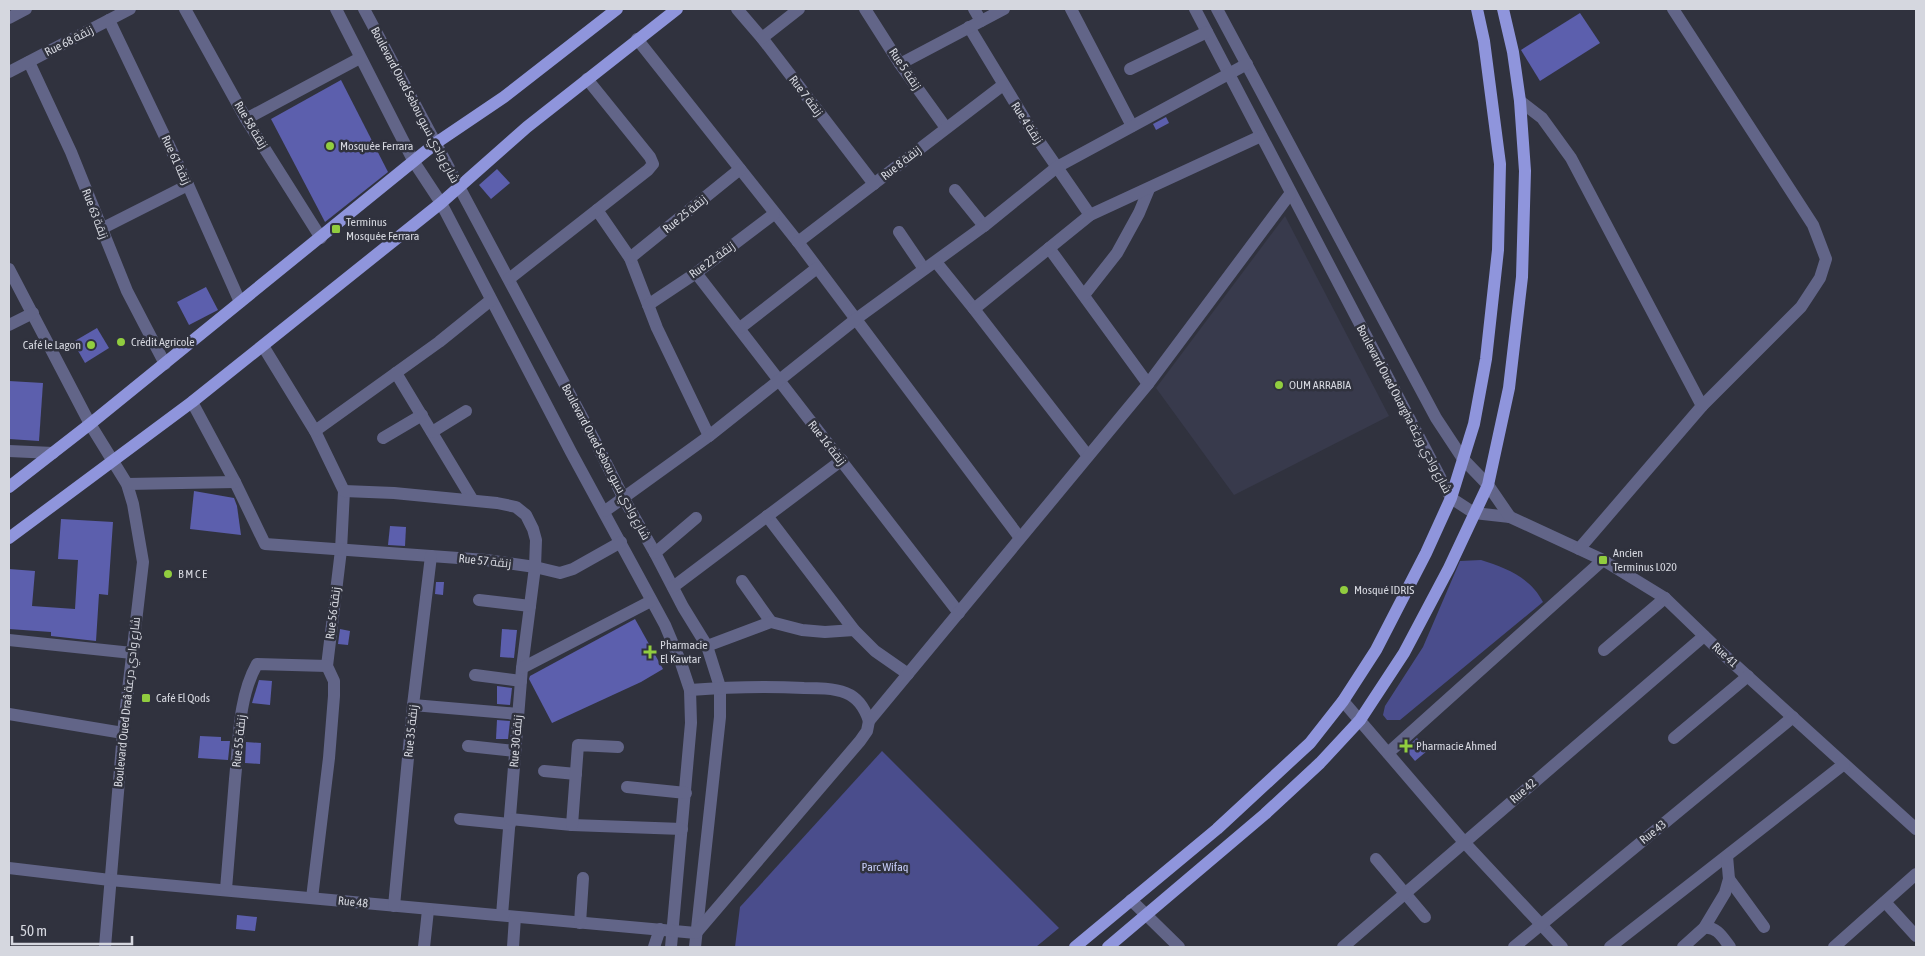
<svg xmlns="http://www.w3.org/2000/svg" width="1925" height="956" font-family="'Asap Condensed',Cairo,sans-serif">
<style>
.built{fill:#383a4c}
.green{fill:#4a4d8c}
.building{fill:#5c5fad}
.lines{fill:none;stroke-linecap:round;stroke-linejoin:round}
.minor{stroke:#626588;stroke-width:12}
.major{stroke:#8f95dc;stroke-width:12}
.poi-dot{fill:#91cd3f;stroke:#30323e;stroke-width:2}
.labels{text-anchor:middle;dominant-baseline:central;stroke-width:5;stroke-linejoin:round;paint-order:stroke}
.street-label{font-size:12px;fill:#d5d7df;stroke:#30323e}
.poi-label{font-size:12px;fill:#d5d7df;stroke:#30323e;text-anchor:start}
.park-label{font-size:12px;fill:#c7cdf8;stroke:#30323e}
</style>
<rect width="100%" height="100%" fill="#30323e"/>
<path class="built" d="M1285,216L1389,416L1234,495L1156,388Z"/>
<g class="green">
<path d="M1481,560C1506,568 1530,577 1543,602L1400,720H1387L1383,715L1385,706L1423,647L1460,561Z"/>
<path d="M882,751L1059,928L1036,947H735L740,907Z"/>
</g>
<g class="building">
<path d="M1580,13L1600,43L1540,81L1521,50Z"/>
<path d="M341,80L388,172L325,222L271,119Z"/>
<path d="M1166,117L1169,123L1156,130L1153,124Z"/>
<path d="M497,169L510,183L491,199L479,185Z"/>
<path d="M206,287L218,310L189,325L177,302Z"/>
<path d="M97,328L109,348L85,363L73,342Z"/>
<path d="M9,381L43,383L39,441L9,439Z"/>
<path d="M194,491L234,498L237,506L241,535L190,529Z"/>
<path d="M61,519L113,522L108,595L99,594L96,641L51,636V632L9,629V569L35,571L32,606L75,609L78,560L58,559Z"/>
<path d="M390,526L406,527L405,546L388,545Z"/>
<path d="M436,582H444L443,595L435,594Z"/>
<path d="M635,619L663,669L641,682L552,723L529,679L530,676Z"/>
<path d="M340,629L350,631L348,645L338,644Z"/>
<path d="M502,629L517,630L514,658L500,657Z"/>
<path d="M259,680L272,681L270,705L252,703Z"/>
<path d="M497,686L512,688L510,705L497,704Z"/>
<path d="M497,720L510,721L508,739H496Z"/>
<path d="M200,736L221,737V741H230L228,760L198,758Z"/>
<path d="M1417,738L1427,751L1415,761L1405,749Z"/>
<path d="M246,742L261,743L260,764L245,763Z"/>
<path d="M237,915L257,917L255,931L236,929Z"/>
</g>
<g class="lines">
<g class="minor">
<path d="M185,9L246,119L321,238"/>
<path d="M336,9L414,162L441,203L571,452L665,625L681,663L690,690L691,723L671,947"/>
<path d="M364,9L596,443L624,499L655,553L683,607L707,646L720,687V717L695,947"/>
<path d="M737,9L762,38L874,184"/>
<path d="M865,9L900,64L946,128"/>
<path d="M974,9L981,21"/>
<path d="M1071,9L1132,126"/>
<path d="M1195,9L1451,498L1474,513L1510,517L1603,560L1665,598L1722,653L1916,829"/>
<path d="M1217,9L1436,418L1463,459L1488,485L1510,517"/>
<path d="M9,18L26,9"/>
<path d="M109,20L188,185L240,302"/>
<path d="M969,27L1032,131L1090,215"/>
<path d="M762,38L799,9"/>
<path d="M637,39L798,242L1020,538"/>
<path d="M29,62L71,152L127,291L165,364"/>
<path d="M900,64L1004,9"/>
<path d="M1130,69L1207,32"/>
<path d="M9,72L130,9"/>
<path d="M1520,101L1542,118L1571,158L1702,406"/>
<path d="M246,119L360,58"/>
<path d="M955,190L984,226"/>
<path d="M597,210L630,258L657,328L709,436"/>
<path d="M101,229L188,185"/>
<path d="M899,232L924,269"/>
<path d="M798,242L1003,85"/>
<path d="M1049,248L1148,384"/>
<path d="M630,258L740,169"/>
<path d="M936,262L974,309L1088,456"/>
<path d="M9,269L90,424L127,484L133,504L143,562L123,733L105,947"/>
<path d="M696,273L959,613"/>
<path d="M509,279L648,170L653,164L650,157L587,79"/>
<path d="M1084,295L1117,253L1139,213L1149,189"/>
<path d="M648,305L696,273L774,214"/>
<path d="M974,309L1090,215L1261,136"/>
<path d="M9,325L33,313"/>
<path d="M740,328L817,268"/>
<path d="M263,346L315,431L344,491L341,550L327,666L334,681V696L329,758L312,898"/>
<path d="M396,373L472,499"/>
<path d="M192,402L235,482L265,544L486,560L535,567L560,573L573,569L621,542"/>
<path d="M315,431L439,342L491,300"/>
<path d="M432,432L466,411"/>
<path d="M383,438L422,415"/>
<path d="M9,451L53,453"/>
<path d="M127,484L235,482"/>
<path d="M344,491L394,493L497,503L516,507L526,515L533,529L536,540L535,567L522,668L502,915"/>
<path d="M605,511L709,436L856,319L984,226L1057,167L1247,64"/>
<path d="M767,516L854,630L875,651L908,674"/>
<path d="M1579,549L1702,406L1801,307L1820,278L1826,259L1813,225L1673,9"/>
<path d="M655,553L696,518"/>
<path d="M742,581L771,622"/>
<path d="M673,587L842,460"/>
<path d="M479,600L530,606"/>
<path d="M9,640L132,653"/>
<path d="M707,646L771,622L802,630L825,632L854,630"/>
<path d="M1604,650L1665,598"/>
<path d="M522,668L651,601"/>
<path d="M475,675L521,681"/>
<path d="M690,690C728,687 766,686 804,688C818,688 833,688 846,693C859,698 865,709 869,721"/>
<path d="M1343,701L1464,842L1562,947"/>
<path d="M413,705L518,714"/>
<path d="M9,714L123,733"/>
<path d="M1674,738L1748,676"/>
<path d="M468,746L515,751"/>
<path d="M1388,753L1603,560"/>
<path d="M544,771L576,774"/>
<path d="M627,787L686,793"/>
<path d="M460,819L510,824"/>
<path d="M510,819L572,825L682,829"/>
<path d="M572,825L578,745L618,747"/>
<path d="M1376,859L1425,917"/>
<path d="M9,868L110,880L696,933L860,741L867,731L869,721L1148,384L1290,194"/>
<path d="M1729,879L1764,927"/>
<path d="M226,889C229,853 232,816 235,779C239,741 238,698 257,664L327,666"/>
<path d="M1131,900L1179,947"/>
<path d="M1885,902L1916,936"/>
<path d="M394,906L413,705L431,556"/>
<path d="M580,923L583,878"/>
<path d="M1704,928C1717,926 1723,938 1730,947"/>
<path d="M424,947L428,910"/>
<path d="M513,947L515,917"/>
<path d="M654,947L660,929"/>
<path d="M1343,947L1704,636"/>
<path d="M1514,947L1793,717"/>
<path d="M1610,947L1844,764"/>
<path d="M1683,947L1704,928L1725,893L1729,879L1727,856"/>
<path d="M1834,947L1916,874"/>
</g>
<g class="major">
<path d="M9,487L90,424L436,143L504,97L617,9"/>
<path d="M9,538L192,402L441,203L527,127L677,9"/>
<path d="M1075,947L1217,829L1310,743L1343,701L1376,650L1426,553L1451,498L1474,424L1486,359L1498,250L1500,164L1484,41L1477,9"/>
<path d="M1108,947L1265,814L1320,763L1360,720L1404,653L1449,568L1488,485L1509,388L1522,277L1525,171L1520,101L1513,52L1503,9"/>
</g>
</g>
<g class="poi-dot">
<circle cx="330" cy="146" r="5"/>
<rect x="331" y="224" width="10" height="10" rx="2.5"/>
<circle cx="121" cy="342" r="5"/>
<circle cx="91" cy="345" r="5"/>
<circle cx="1279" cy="385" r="5"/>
<rect x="1598" y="555" width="10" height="10" rx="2.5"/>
<circle cx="168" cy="574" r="5"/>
<circle cx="1344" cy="590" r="5"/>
<path d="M647.5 644.5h5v5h5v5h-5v5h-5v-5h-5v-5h5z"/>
<rect x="141" y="693" width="10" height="10" rx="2.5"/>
<path d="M1403.5 738.5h5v5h5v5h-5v5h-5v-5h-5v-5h5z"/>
</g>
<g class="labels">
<g class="street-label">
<text transform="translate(69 41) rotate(-27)">Rue 68 زنقة</text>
<text transform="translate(905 69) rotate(56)">Rue 5 زنقة</text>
<text transform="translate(806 96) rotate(53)">Rue 7 زنقة</text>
<text transform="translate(415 105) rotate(62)">Boulevard Oued Sebou شارع وادي سبو</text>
<text transform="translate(1027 123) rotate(57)">Rue 4 زنقة</text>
<text transform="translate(251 125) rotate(59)">Rue 58 زنقة</text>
<text transform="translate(176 160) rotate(65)">Rue 61 زنقة</text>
<text transform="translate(901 163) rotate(-38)">Rue 8 زنقة</text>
<text transform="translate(95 214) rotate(69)">Rue 63 زنقة</text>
<text transform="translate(685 214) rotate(-39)">Rue 25 زنقة</text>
<text transform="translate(712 260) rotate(-36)">Rue 22 زنقة</text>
<text transform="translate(1404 409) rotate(62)">Boulevard Oued Ouargha شارع وادي ورغة</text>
<text transform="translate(827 443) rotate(52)">Rue 16 زنقة</text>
<text transform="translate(606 462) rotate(62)">Boulevard Oued Sebou شارع وادي سبو</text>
<text transform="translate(485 561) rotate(6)">Rue 57 زنقة</text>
<text transform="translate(333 613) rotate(-83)">Rue 56 زنقة</text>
<text transform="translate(1725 655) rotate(43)">Rue 41</text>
<text transform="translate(127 702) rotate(-84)">Boulevard Oued Draâ شارع وادي درعة</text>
<text transform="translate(411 731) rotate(-84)">Rue 35 زنقة</text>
<text transform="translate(239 741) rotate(-84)">Rue 55 زنقة</text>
<text transform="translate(516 741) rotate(-85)">Rue 30 زنقة</text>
<text transform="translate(1523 791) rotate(-41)">Rue 42</text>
<text transform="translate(1653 832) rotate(-39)">Rue 43</text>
<text transform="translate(353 902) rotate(6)">Rue 48</text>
</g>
<g class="poi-label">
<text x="340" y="146">Mosquée Ferrara</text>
<text x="346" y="222">Terminus<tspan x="346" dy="14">Mosquée Ferrara</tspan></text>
<text x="131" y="342">Crédit Agricole</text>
<text x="81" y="345" text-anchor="end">Café le Lagon</text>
<text x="1289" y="385">OUM ARRABIA</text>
<text x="1613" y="553">Ancien<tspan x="1613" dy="14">Terminus L020</tspan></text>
<text x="178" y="574">B M C E</text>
<text x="1354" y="590">Mosqué IDRIS</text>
<text x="660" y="645">Pharmacie<tspan x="660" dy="14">El Kawtar</tspan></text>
<text x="156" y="698">Café El Qods</text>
<text x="1416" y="746">Pharmacie Ahmed</text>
</g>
<g class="park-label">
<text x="885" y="867">Parc Wifaq</text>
</g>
</g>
<rect width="1925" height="956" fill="none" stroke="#d5d7df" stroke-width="20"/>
<path d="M12 936v8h120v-8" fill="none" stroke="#d5d7df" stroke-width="2.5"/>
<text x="20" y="936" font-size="15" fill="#d5d7df" stroke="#30323e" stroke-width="4" paint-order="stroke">50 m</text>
</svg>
